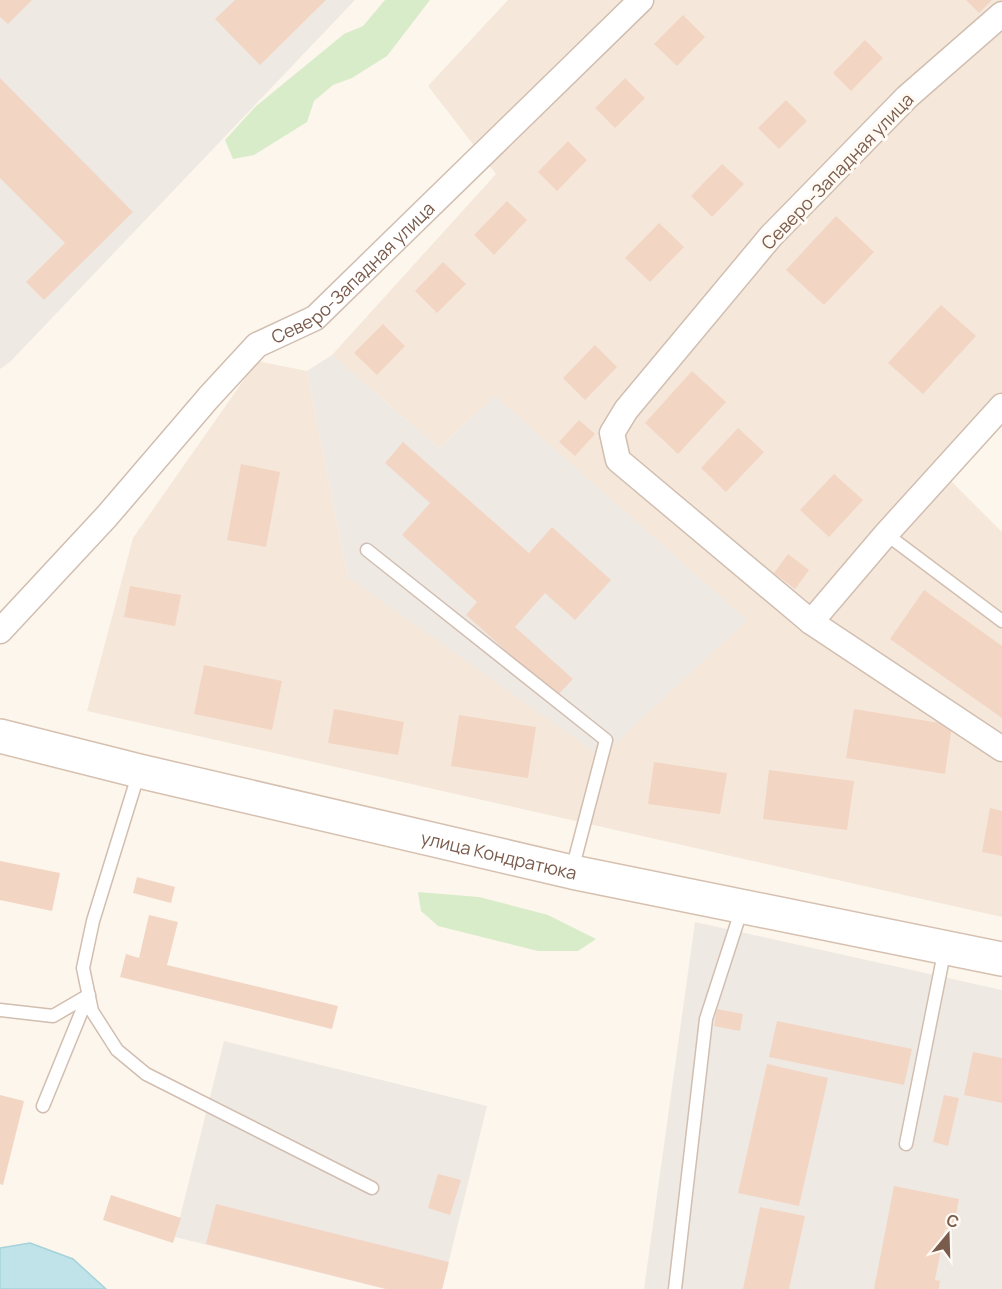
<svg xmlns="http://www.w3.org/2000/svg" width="1002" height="1289" font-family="Manrope,sans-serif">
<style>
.residential{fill:#f5e8da}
.industrial{fill:#efe9e4}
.green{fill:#d8ecc9}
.water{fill:#bfe3e8;stroke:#a5d3da;stroke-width:1.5}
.building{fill:#f3d5c3}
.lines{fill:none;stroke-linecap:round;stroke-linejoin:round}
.service-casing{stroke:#d1beb0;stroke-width:15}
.minor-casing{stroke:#d1beb0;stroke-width:27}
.secondary-casing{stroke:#d6c0b0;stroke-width:36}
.service{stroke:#fff;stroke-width:12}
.minor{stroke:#fff;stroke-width:24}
.secondary{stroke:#fff;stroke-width:33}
.labels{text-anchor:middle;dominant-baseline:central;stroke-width:6;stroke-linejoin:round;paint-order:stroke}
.street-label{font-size:18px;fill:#7a5c4d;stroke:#fffaf3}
</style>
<rect width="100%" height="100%" fill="#fdf6ec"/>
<path class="residential" d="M508,0H1002V422L947,477L1002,532V917L87,711L133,538L257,361L307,371L348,577L601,756L495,396L439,448L332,355L496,174L428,86Z"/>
<g class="industrial">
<path d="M0,0H355L10,362L0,369Z"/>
<path d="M332,355L439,448L495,396L747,620L601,757L348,577L307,371Z"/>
<path d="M695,922L1002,990V1289H644Z"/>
<path d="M224,1041L487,1106L442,1289H386L175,1237Z"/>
</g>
<g class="green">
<path d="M385,0H430L387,56L352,78L333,85L314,101L307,122L254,155L233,159L225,140L255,107L344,34L363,26Z"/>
<path d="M418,892L479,897L548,915L596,939L578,951H538L438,926L421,911Z"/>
</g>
<path class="water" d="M30,1243L73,1259L106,1289H0V1248Z"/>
<g class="building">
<path d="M0,0H32L8,24L0,17Z"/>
<path d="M235,0H326L260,65L215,19Z"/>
<path d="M966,0H992L979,13Z"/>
<path d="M683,15L705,37L677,66L654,44Z"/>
<path d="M865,40L883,58L851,91L833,73Z"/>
<path d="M0,78L133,212L44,300L26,282L65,243L0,178Z"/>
<path d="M625,78L645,98L615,128L595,108Z"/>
<path d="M786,100L807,121L779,149L758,128Z"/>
<path d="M568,141L587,160L557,191L538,172Z"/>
<path d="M722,164L744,184L712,217L691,196Z"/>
<path d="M507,201L527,220L494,255L474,235Z"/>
<path d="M836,216L874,252L824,305L786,270Z"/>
<path d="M659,223L684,247L650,282L625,258Z"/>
<path d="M443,262L466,284L437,313L415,291Z"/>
<path d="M941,305L976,336L923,394L888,363Z"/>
<path d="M383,324L405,346L377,375L354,353Z"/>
<path d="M595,345L617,367L585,400L563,378Z"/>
<path d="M692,371L726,402L678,454L645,423Z"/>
<path d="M579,420L595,434L575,456L559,442Z"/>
<path d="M738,428L764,452L726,492L701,468Z"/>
<path d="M403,442L529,553L552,527L611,580L575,620L545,593L515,627L573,679L557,696L466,615L477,602L402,535L430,503L385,463Z"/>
<path d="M241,464L280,472L266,547L227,540Z"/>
<path d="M834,474L863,500L829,537L800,510Z"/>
<path d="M788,554L809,570L795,589L774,573Z"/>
<path d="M130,586L181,595L175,626L124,617Z"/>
<path d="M924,590L1002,646V718L890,639Z"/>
<path d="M204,665L282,681L272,730L194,714Z"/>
<path d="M334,709L404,722L398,755L328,743Z"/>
<path d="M854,709L952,725L945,774L846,758Z"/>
<path d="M459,715L536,727L528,778L451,766Z"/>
<path d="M654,762L727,773L720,814L648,804Z"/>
<path d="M769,770L854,781L847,830L763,819Z"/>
<path d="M990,808L1002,811V856L982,852Z"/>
<path d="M0,861L60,873L52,911L0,900Z"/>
<path d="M137,877L175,887L171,903L133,893Z"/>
<path d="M149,915L178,922L167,965L338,1006L332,1029L120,977L126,954L139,958Z"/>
<path d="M717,1009L743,1014L740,1031L714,1026Z"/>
<path d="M777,1021L912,1049L904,1085L769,1057Z"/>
<path d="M973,1052L1002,1058V1103L964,1095Z"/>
<path d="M767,1064L828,1078L799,1206L738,1193Z"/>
<path d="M0,1095L24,1101L3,1185L0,1184Z"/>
<path d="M944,1095L959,1098L948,1146L933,1142Z"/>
<path d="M438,1174L461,1180L450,1215L428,1208Z"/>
<path d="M894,1186L959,1199L953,1230L945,1229L935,1280L940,1281L939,1289H874Z"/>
<path d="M111,1195L181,1218L173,1243L103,1220Z"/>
<path d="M216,1204L449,1262L442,1289H386L206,1244Z"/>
<path d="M760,1207L805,1216L789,1289H743Z"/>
</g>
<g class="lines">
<g class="service-casing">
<g id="service">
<path d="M886,534L1002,621"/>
<path d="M367,550L606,740L572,870"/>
<path d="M139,772L93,921L83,968L92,1011L117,1050L146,1074L372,1188"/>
<path d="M0,1010L53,1016L89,995"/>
<path d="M43,1106L88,996"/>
<path d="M906,1144L945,948"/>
<path d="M675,1289L706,1019L742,908"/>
</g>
</g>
<g class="minor-casing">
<g id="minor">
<path d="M1002,14L907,97L771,236L626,410L612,433L618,460L811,622L1002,749"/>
<path d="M811,622L886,534L1002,406"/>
<path id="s1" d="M0,631L107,516L209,397L257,345L315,318L641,0"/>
</g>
</g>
<g class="secondary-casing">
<g id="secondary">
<path id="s2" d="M0,736L139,771L572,872L1002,959"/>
</g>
</g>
<use href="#service" class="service"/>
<use href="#minor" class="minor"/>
<use href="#secondary" class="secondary"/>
</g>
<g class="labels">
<g class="street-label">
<text transform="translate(837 171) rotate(-46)">Северо-Западная улица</text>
<text stroke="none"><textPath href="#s1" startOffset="506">Северо-Западная улица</textPath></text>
<text stroke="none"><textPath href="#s2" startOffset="513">улица Кондратюка</textPath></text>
</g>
</g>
<g transform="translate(948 1235) rotate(19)" stroke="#fffaf3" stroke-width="4.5" paint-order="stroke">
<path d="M0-4.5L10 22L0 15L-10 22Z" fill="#7a5c4d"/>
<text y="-9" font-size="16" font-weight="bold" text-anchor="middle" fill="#7a5c4d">С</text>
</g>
</svg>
